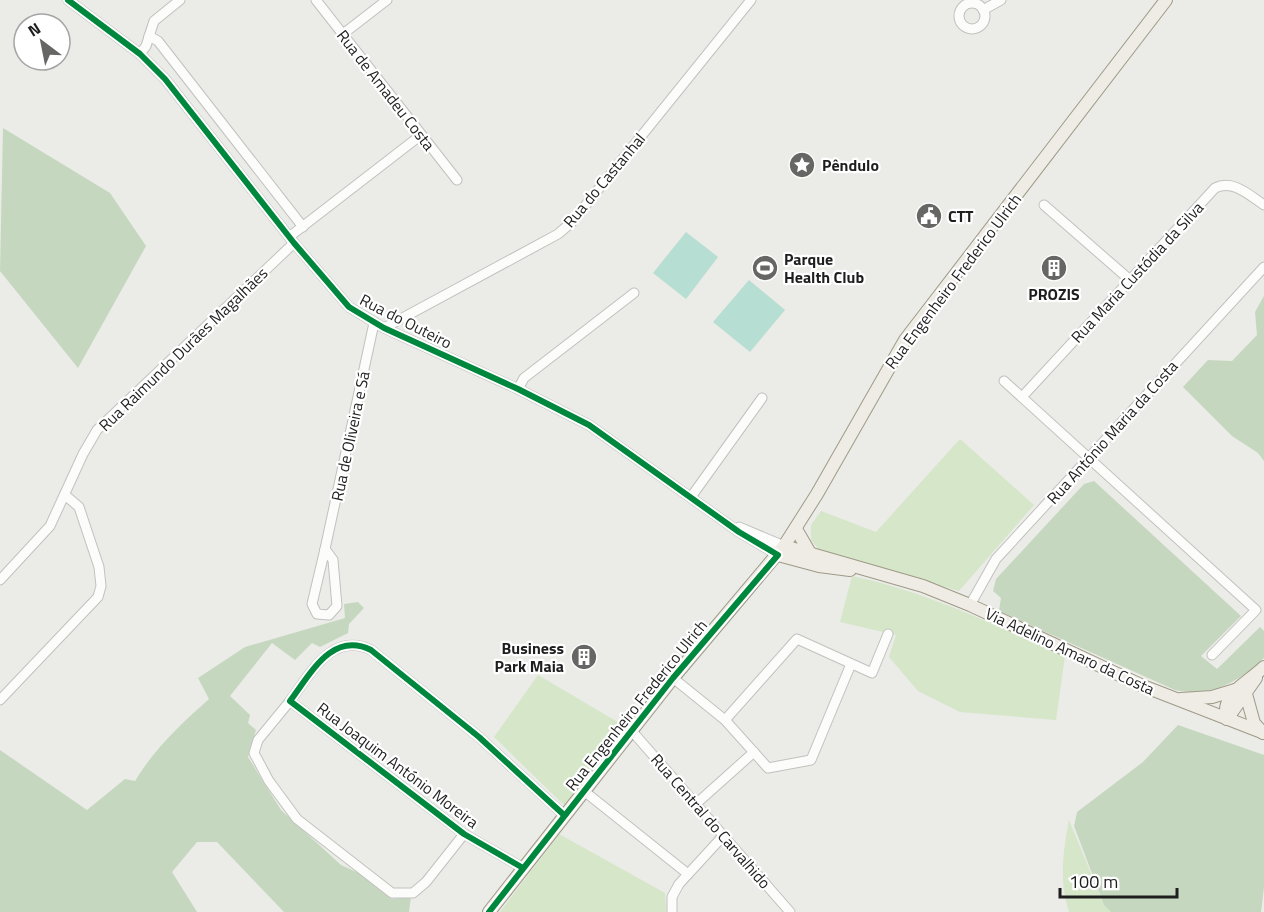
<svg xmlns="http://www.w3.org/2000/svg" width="1264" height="912" font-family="'Titillium Web',sans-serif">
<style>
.grass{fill:#d5e6c9}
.forest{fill:#c5d8bf}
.pitch{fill:#b7ded2}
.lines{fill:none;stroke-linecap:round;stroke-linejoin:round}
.minor-casing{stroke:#c1c1bf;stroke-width:11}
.major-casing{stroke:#9f9a87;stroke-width:14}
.minor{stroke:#fcfcfb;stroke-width:9}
.major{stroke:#efece5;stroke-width:12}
.cycleway-casing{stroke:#fff;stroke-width:10}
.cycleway{stroke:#00873e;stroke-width:6}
.labels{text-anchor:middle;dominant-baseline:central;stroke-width:4.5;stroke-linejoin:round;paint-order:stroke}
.street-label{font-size:16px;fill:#1e1e1e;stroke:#fff}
.poi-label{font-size:16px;font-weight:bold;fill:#1e1e1e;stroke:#fff;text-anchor:start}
</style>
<rect width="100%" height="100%" fill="#ebebe7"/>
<g class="grass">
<path d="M960,439L1034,505L959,591L820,551L811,540V525L821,511L876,532Z"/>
<path d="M852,576C927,592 995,625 1065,656L1056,720L960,712L918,691L889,657L896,635L840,622Z"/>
<path d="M538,675L626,727L565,806L494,737Z"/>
<path d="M1069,820L1104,905L1111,912H1069C1059,880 1063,852 1069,820Z"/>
<path d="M559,834L665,893L666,912H500Z"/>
</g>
<g class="forest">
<path d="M3,128L110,193L146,246L78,368L0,271Z"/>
<path d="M1264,296V461L1258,453L1232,436L1183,387L1208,360L1232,361L1257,335L1255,312Z"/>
<path d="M1094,481L1241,616L1201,656L1217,669L1260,627L1264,631V658C1239,682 1210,698 1175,690L999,611L1001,598L993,591L996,579L1084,484Z"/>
<path d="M358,602L364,608L349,624L348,633L320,647L312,643L295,660L272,643L230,696L250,715L248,723L256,730L248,757L281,810L341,865L363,875L392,899L411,897L409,912H284L217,842H197L172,872L197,912H0V750L87,810L125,779L135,781C155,748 181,724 209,699L198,678L245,647L345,618L344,604Z"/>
<path d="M1178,725L1264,755V887L1261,912H1111L1104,905L1074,826L1077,812L1143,762Z"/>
</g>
<g class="pitch">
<path d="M686,232L718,257L686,299L653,273Z"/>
<path d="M749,280L785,310L750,352L713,322Z"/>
</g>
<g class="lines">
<g class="minor-casing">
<g id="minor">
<path d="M68,0L140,54L165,79L294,243L349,307L384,328L518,389L589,425L739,532L778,555"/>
<path d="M316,0L457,180"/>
<circle cx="972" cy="16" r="13"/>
<path d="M983,10L1001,0"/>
<path d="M343,34L387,0"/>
<path d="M149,36L158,41L303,227"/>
<path d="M140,54L146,46L154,21L180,0"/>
<path d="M1044,205L1130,280"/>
<path d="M289,237L421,135"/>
<path d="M384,328L558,234L572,222L751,0"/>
<path d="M1004,381L1256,610L1212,655"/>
<path d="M518,389L524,378L634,293"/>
<path d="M1022,397L1215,188C1233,179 1249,195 1264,205"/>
<path d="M691,497L762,398"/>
<path d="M739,527L784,546"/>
<path d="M325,549L374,323"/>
<path d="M325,549L333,560L337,606L329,615L317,614L312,604Z"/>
<path d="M0,580L50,526L83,454L97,430L294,243"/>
<path d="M970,605L996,559L1264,267"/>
<path d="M673,678L725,720L768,768L811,760L851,664"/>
<path d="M0,700L98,597L101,586L99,567L79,507L65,495"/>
<path d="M290,701L258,740L254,753L269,781L297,819L392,893H413L426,882L464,834"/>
<path d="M725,720L797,639L872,673L888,634"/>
<path d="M631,730L790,912"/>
<path d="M584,791L688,874"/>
<path d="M697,803L754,752"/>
<path d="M523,868L464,834L290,701C311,673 332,631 371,650L479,737L564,815"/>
<path d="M672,912V897L679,884L724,835"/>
</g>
</g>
<g class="major-casing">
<g id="major">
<path d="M796,529L810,553"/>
<path d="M784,546L923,586L970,605L1143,686L1264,733"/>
<path d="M778,555L819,566L850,570"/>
<path d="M1246,694L1254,723L1263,733"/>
<path d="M1181,699L1212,697L1235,690"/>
<path d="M1227,719C1220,693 1248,683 1264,667"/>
<path d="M1227,719L1256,678"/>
<path d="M489,912L673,678L784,546L817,494L905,340L1166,0"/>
</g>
</g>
<use href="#minor" class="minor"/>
<use href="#major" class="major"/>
<g class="cycleway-casing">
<g id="cycleway">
<path d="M68,0L140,54L165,79L294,243L349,307L384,328L518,389L589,425L739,532L778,555L673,678L489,912"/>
<path d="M523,868L464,834L290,701C311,673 332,631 371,650L479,737L564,815"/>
</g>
</g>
<use href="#cycleway" class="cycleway"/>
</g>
<defs>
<g id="sight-disc" transform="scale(1.35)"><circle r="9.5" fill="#666664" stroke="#fff"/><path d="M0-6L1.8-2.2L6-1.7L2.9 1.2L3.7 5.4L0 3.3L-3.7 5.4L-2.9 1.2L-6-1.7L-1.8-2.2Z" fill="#fff"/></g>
<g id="civic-disc" transform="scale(1.35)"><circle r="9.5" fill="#666664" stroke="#fff"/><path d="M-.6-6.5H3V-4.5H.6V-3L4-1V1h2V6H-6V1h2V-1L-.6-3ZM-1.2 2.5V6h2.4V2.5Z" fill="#fff"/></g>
<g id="stadium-disc" transform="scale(1.35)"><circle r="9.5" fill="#666664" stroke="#fff"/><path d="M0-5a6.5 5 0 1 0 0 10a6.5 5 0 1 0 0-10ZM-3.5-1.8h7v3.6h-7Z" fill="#fff"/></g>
<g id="building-disc" transform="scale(1.35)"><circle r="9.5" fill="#666664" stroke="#fff"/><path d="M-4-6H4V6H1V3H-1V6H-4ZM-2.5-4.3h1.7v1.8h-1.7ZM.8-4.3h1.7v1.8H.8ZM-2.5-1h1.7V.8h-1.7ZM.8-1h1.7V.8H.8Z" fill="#fff"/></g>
</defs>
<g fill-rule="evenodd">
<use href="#sight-disc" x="802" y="165"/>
<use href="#civic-disc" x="929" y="216"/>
<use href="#stadium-disc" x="765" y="268"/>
<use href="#building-disc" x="1054" y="268"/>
<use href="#building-disc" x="584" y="657"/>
</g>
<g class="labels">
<g class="street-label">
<text transform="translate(386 90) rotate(52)">Rua de Amadeu Costa</text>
<text transform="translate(604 180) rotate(-50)">Rua do Castanhal</text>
<text transform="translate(1137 272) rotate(-47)">Rua Maria Custódia da Silva</text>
<text transform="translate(953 281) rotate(-53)">Rua Engenheiro Frederico Ulrich</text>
<text transform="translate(406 321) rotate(27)">Rua do Outeiro</text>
<text transform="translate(183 349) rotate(-44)">Rua Raimundo Durães Magalhães</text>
<text transform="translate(1112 432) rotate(-48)">Rua António Maria da Costa</text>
<text transform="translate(350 436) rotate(-78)">Rua de Oliveira e Sá</text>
<text transform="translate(1070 651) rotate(25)">Via Adelino Amaro da Costa</text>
<text transform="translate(636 705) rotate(-51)">Rua Engenheiro Frederico Ulrich</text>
<text transform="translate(398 765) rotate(37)">Rua Joaquim António Moreira</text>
<text transform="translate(711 821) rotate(49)">Rua Central do Carvalhido</text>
</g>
<g class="poi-label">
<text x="822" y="165">Pêndulo</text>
<text x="948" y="216">CTT</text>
<text x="784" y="259">Parque<tspan x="784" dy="18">Health Club</tspan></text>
<text x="1054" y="294" text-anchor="middle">PROZIS</text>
<text x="564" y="648" text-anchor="end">Business<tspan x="564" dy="18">Park Maia</tspan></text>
</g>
</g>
<g transform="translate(42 42) rotate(328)"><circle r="28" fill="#ffffff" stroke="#a5a5a5" stroke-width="1.5"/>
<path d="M0-4.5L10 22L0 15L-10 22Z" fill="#666664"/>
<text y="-9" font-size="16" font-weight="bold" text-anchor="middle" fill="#1e1e1e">N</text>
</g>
<path d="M1060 888v9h117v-9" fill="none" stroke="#1e1e1e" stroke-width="3"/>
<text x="1069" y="888" font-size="18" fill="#1e1e1e" stroke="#ffffff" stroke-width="4.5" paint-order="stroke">100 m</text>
</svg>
